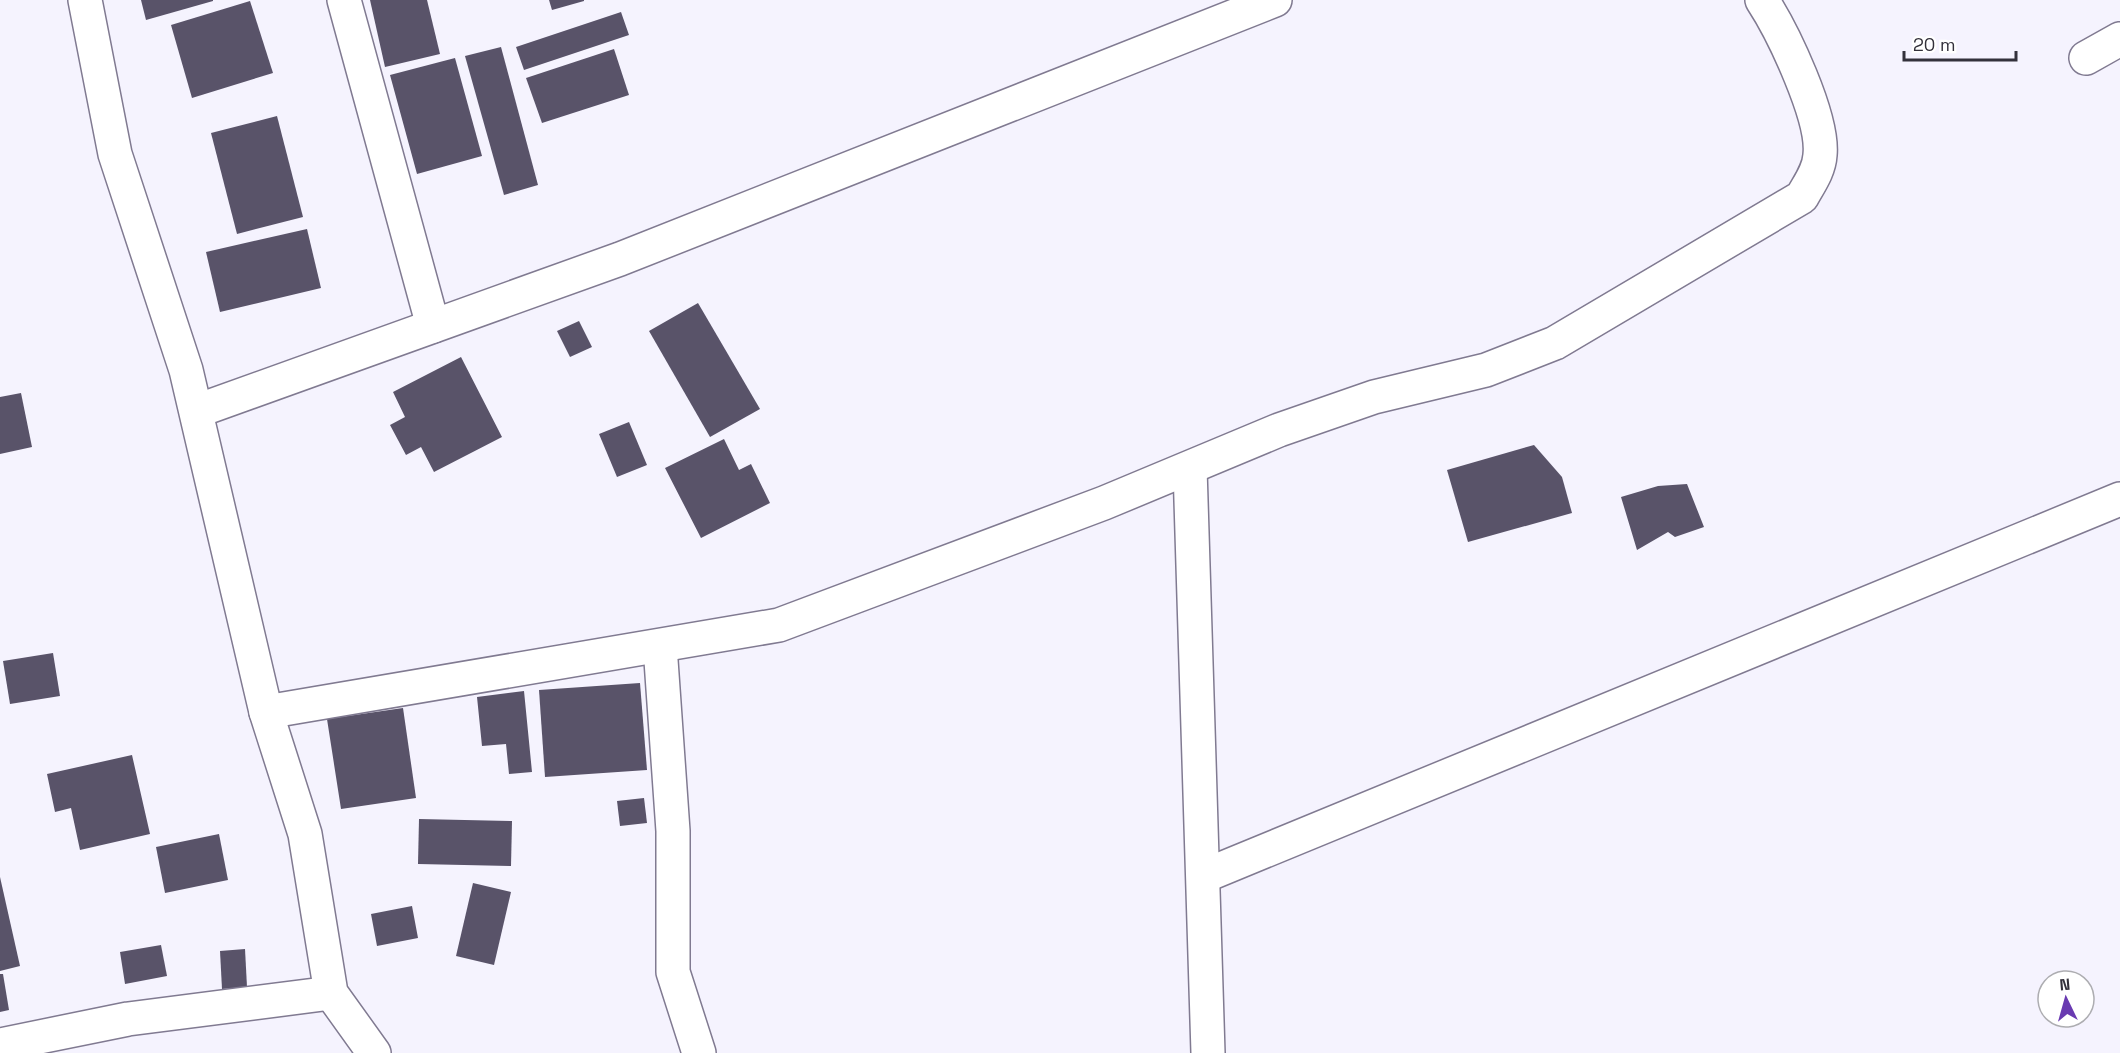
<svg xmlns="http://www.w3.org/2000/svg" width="2120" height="1053" font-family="'Space Grotesk',sans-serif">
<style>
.building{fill:#595369}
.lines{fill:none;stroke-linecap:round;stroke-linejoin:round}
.minor-casing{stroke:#807a91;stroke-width:36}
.minor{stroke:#fff;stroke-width:33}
</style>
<rect width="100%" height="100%" fill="#f5f3fe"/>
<g class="building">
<path d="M141,0H213V1L146,20Z"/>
<path d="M370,0H427L440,54L385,67Z"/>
<path d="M549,0H584V1L552,10Z"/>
<path d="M250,1L273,73L192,98L171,25Z"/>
<path d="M621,12L629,35L524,70L516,47Z"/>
<path d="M501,47L538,185L504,195L465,56Z"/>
<path d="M614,49L629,95L542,123L526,78Z"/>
<path d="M455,58L482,156L417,174L390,75Z"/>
<path d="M277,116L303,217L237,234L211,133Z"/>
<path d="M307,229L321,288L220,312L206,252Z"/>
<path d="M698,303L760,409L710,437L649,331Z"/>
<path d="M579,321L592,347L570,357L557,331Z"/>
<path d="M461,357L502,437L434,472L421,447L406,455L390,425L405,417L393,392Z"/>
<path d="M21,393L32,447L0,454V397Z"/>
<path d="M629,422L647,465L617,477L599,434Z"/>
<path d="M724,439L739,470L751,464L770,503L701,538L665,468Z"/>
<path d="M1534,445L1562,477L1572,513L1468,542L1447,470Z"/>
<path d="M1687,484L1704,527L1675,537L1668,532L1637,550L1621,497L1658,486Z"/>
<path d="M53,653L60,696L10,704L3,661Z"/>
<path d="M640,683L647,770L545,777L539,690Z"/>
<path d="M524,691L532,772L509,774L506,744L482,746L477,697Z"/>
<path d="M403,708L416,798L341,809L327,719Z"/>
<path d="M132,755L150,834L80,850L71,808L55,812L47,774Z"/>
<path d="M644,798L647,823L620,826L617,801Z"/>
<path d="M419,819L512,821L511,866L418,864Z"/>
<path d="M219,834L228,880L165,893L156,847Z"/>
<path d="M0,877L20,966L0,971Z"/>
<path d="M473,883L511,892L494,965L456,956Z"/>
<path d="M412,906L418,938L377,946L371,914Z"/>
<path d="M161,945L167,976L125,984L120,952Z"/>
<path d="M245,949L247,987L222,989L220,951Z"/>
<path d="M0,974H3L9,1010L0,1012Z"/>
</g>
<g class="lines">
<g class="minor-casing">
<g id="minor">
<path d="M85,0L115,154L186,370L266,712L305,834L331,993L374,1053"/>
<path d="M344,0L433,326"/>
<path d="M2086,58L2120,39"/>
<path d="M197,411L620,259L1275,0"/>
<path d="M1190,468L1208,1053"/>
<path d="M660,646L673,831V972L699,1053"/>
<path d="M266,712L779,625L1104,503L1279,430L1374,397L1486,370L1555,343L1802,197C1809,184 1819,171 1820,155C1824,118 1783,32 1762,0"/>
<path d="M1204,876L2120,499"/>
<path d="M0,1045L128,1019L331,993"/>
</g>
</g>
<use href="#minor" class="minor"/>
</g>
<g transform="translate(2066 999) rotate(355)"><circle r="28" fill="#ffffff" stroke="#adadb1" stroke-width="1.5"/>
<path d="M0-4.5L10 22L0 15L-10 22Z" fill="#693ab1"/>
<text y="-9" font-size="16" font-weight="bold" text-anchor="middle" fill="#33313b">N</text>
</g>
<path d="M1904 51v9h112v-9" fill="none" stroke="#33313b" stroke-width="3"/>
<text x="1913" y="51" font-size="18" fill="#33313b" stroke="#ffffff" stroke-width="4.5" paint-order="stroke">20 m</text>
</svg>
